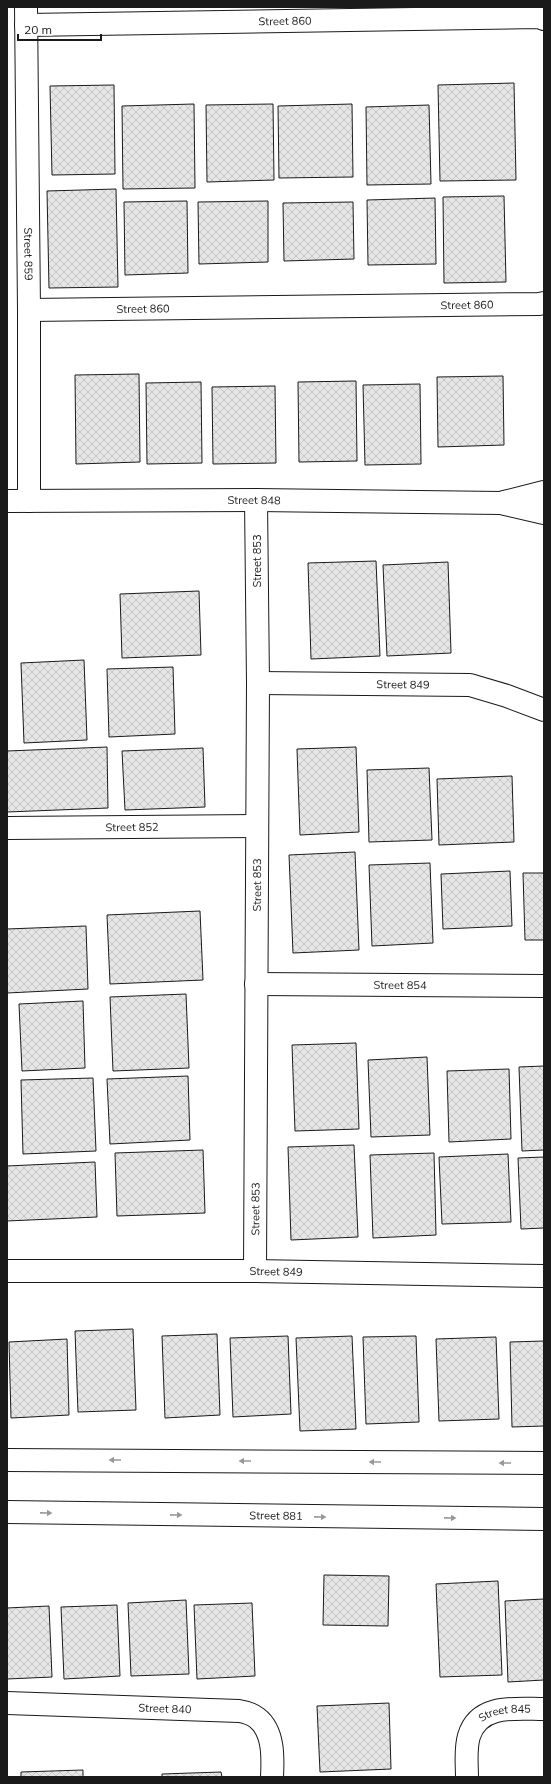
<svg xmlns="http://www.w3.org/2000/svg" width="551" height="1784" font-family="Mulish,sans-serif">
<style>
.building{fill:url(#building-cross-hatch);stroke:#1a1a1a}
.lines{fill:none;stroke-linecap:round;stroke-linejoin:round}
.street-casing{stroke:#1a1a1a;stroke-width:24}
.secondary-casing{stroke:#1a1a1a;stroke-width:24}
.street{stroke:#fff;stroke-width:22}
.secondary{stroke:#fff;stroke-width:22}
.oneway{fill:#989898}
.labels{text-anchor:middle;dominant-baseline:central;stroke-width:3;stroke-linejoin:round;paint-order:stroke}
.street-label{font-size:11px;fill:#1a1a1a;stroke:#fff}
</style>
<defs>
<pattern id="building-cross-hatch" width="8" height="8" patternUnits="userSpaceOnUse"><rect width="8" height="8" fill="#e6e6e6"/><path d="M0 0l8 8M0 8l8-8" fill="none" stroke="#c5c5c5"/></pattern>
</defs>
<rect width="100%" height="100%" fill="#fff"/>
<g class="building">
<path d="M514,83L516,180L440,181L438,85Z"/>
<path d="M114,85L115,174L52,175L50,86Z"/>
<path d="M194,104L195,188L123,189L122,106Z"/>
<path d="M273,104L274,180L207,182L206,105Z"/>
<path d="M352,104L353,177L279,178L278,106Z"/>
<path d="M429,105L431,184L367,185L366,107Z"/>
<path d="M116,189L118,287L49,288L47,191Z"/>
<path d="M504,196L506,282L444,283L443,197Z"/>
<path d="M435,198L436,264L368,265L367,200Z"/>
<path d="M187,201L188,273L125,275L124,202Z"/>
<path d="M268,201V262L199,264L198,202Z"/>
<path d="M353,202L354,259L284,261L283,203Z"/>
<path d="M139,374L140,462L76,464L75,375Z"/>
<path d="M503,376L504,445L438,447L437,377Z"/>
<path d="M356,381L357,461L299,462L298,382Z"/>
<path d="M201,382L202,463L147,464L146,383Z"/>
<path d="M420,384L421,464L365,465L363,385Z"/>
<path d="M275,386L276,463L213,464L212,387Z"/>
<path d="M376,561L380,656L311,659L308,563Z"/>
<path d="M448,562L451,653L387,656L383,565Z"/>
<path d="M199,591L201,655L122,658L120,594Z"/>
<path d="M84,660L87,740L24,743L21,663Z"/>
<path d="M173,667L175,734L109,737L107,669Z"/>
<path d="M107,747L108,808L7,812V751Z"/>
<path d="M356,747L359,832L300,835L297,749Z"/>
<path d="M203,748L205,807L125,810L122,751Z"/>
<path d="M429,768L432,840L369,842L367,770Z"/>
<path d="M512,776L514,842L439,845L437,779Z"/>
<path d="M355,852L359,950L293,953L289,855Z"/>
<path d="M430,863L433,943L372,946L369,865Z"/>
<path d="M510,871L512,926L443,929L441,874Z"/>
<path d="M523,873H544V940H525Z"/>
<path d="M200,911L203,980L110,984L107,915Z"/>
<path d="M86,926L88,989L7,993V929Z"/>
<path d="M186,994L189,1068L113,1071L110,997Z"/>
<path d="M83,1001L85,1068L22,1071L19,1004Z"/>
<path d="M356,1043L359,1129L295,1131L292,1045Z"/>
<path d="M427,1057L430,1135L371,1137L368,1060Z"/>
<path d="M544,1066V1150L522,1151L519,1067Z"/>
<path d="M509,1069L511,1139L449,1142L447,1071Z"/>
<path d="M188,1076L190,1140L110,1144L107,1079Z"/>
<path d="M93,1078L96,1151L23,1154L21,1080Z"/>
<path d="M354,1145L358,1237L291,1240L288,1147Z"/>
<path d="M203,1150L205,1213L117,1216L115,1153Z"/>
<path d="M434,1153L436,1235L373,1238L370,1155Z"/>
<path d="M508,1154L511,1222L442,1224L439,1157Z"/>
<path d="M544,1157V1228L521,1229L518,1158Z"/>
<path d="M95,1162L97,1217L7,1221V1166Z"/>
<path d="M133,1329L136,1410L78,1412L75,1331Z"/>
<path d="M217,1334L220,1415L165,1418L162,1336Z"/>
<path d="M288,1336L291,1414L233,1417L230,1338Z"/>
<path d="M352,1336L356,1429L300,1431L296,1338Z"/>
<path d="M416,1336L419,1422L366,1424L363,1337Z"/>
<path d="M496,1337L499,1419L439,1421L436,1339Z"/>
<path d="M67,1339L69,1415L11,1418L9,1342Z"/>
<path d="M544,1341V1426L512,1427L510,1342Z"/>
<path d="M324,1575L389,1576L388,1626L323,1625Z"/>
<path d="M498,1581L502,1675L440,1677L436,1584Z"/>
<path d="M544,1599V1680L508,1682L505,1601Z"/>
<path d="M186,1600L189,1674L131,1676L128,1603Z"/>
<path d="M252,1603L255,1676L197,1679L194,1605Z"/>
<path d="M117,1605L120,1676L64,1679L61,1607Z"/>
<path d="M49,1606L52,1677L7,1679V1608Z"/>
<path d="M389,1703L391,1769L320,1772L317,1706Z"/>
<path d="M83,1770V1777H21V1772Z"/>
<path d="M221,1772L222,1777H162V1774Z"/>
</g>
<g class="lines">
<g class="street-casing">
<g id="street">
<path id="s1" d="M26,7L29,310V501"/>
<path id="s2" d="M26,25L539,17L544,19"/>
<path id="s3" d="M29,310L539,304L544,303"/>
<path id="s4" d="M7,501L256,500L501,503L544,513"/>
<path d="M504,502L544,492"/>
<path id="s5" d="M258,683L470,685L507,696L544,710"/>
<path id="s6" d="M7,828L257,826"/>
<path id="s7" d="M256,984L544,986"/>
<path id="s8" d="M7,1271H255L544,1276"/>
<path id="s9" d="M255,1271L258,683L256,500"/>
<path id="s10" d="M7,1703L239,1711C245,1712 252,1714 257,1718C274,1731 273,1758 272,1777"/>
<path id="s11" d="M467,1777C467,1764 465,1749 469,1736C479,1703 517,1709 544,1709"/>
</g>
</g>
<g class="secondary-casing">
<g id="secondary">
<path d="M7,1460L544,1463"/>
<path id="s12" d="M7,1512L544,1519"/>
</g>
</g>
<use href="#street" class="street"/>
<use href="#secondary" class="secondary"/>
</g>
<defs><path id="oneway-solid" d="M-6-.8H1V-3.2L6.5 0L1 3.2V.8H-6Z"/></defs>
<g class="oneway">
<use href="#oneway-solid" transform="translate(115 1460) rotate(-180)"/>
<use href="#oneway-solid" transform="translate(245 1461) rotate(-180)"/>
<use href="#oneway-solid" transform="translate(375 1462) rotate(-180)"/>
<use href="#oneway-solid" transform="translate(505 1463) rotate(-180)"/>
<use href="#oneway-solid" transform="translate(46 1513) rotate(1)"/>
<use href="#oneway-solid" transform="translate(176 1515) rotate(1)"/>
<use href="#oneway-solid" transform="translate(320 1517) rotate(1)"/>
<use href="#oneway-solid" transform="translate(450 1518) rotate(1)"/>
</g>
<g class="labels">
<g class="street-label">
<text stroke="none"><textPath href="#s2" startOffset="259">Street 860</textPath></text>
<text stroke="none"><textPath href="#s1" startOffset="247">Street 859</textPath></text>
<text stroke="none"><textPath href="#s3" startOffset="438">Street 860</textPath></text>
<text stroke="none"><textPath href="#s3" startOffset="114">Street 860</textPath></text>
<text stroke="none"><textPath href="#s4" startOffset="247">Street 848</textPath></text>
<text transform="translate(257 561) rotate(-90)">Street 853</text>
<text stroke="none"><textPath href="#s5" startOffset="145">Street 849</textPath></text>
<text stroke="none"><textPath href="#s6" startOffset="125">Street 852</textPath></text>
<text stroke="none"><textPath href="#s9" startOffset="386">Street 853</textPath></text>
<text stroke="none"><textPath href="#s7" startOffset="144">Street 854</textPath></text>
<text stroke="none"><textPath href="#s9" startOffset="62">Street 853</textPath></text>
<text stroke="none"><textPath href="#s8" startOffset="269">Street 849</textPath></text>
<text stroke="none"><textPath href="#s12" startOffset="269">Street 881</textPath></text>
<text stroke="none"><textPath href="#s10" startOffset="158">Street 840</textPath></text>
<text stroke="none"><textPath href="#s11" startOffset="88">Street 845</textPath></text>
</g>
</g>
<rect width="551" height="1784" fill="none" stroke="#1a1a1a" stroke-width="16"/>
<path d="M18 34v6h83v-6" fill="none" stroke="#1a1a1a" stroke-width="2"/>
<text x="24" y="34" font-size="12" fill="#1a1a1a" stroke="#ffffff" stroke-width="3" paint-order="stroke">20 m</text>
</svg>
